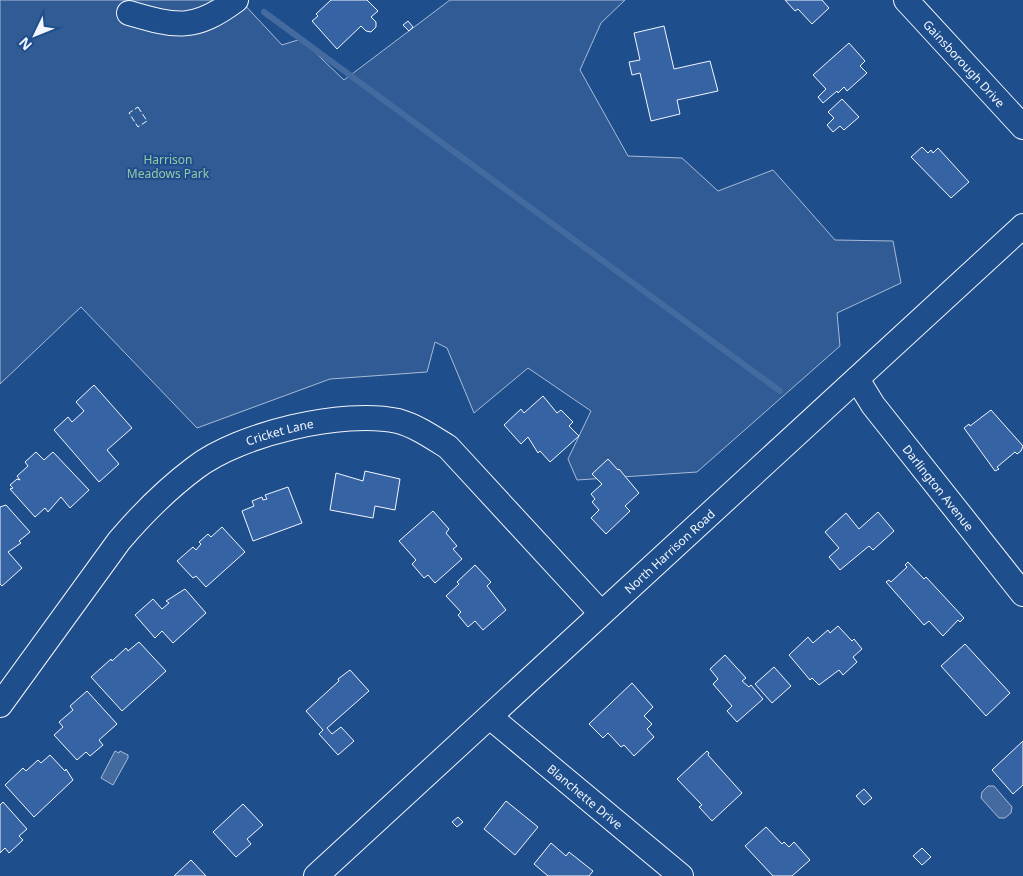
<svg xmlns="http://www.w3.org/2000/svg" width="1023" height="876" font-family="'Noto Sans',sans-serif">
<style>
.built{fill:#305b95;stroke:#a8bbd7}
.water{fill:#446ba0;stroke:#a8bbd7}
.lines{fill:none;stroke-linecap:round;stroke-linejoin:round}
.stream{stroke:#446ba0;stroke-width:6}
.building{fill:#3563a3;stroke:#f2f6ff}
.minor-casing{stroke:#f2f6ff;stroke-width:26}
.minor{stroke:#1f4e8c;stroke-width:24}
.fence{stroke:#f2f6ff;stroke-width:1;stroke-dasharray:6 2.5;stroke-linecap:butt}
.labels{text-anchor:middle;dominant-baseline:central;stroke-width:4;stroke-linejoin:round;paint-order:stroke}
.street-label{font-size:12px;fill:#f2f6ff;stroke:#1f4e8c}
.park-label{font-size:12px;fill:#97c8a6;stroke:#1f4e8c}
</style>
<rect width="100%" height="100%" fill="#1f4e8c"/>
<path class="built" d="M0,0H240L282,45L301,39L344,80L450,0H625L601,23L580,70L628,156L682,158L718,191L773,170L835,240L893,241L901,283L837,313L840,346L697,472L577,480L568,459L591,411L528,368L474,413L447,348L435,342L427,372L330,379L197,428L81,307L0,384Z"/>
<g class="water">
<path d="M115,751L119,753L120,751L128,755V758L113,785L101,778Z"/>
<path d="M988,786H994L1012,807L1011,813L1005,818H999L981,798L982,792Z"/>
</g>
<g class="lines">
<path class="stream" d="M264,12L780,391"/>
</g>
<g class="building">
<path d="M331,0H367L378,11L371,17L376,22V27L371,32L366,31L361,26L337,49L312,21L318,16L316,14Z"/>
<path d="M785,0H822L829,8L812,24L798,9L795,11Z"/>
<path d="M408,21L413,27L409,31L403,25Z"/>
<path d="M664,26L674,69L710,61L718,91L677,100L680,114L651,121L640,73L632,75L629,62L640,60L634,33Z"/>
<path d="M849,43L865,61L860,66L867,73L847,91L844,87L838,93L837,91L823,103L818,97L826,89L813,75Z"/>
<path d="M842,99L859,117L844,130L840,126L833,132L827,125L834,118L828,112Z"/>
<path d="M922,147L928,153L931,150L933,153L938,148L969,182L951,198L911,157Z"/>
<path d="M94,385L132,428L107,450L119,464L99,482L54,430L68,417L72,422L84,411L76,402Z"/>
<path d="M543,396L557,413L561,410L573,422L569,426L579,436L550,462L540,451L538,453L528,437L521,444L504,425L521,409L524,413Z"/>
<path d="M991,410L1023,446L1021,451L1017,454L1015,452L997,467L999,469L995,471L964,428L969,424L970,426Z"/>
<path d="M36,452L44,460L53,452L89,490L70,508L61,497L48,512L45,508L35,517L10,489L13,488L10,485L17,479L20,480L17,476L28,466L25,462Z"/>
<path d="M608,459L618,470L619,469L639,493L625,506L630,511L606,534L591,518L599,510L592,502L595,499L591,494L602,484L592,474Z"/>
<path d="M365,471L400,479L395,510L375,506L373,518L330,510L336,473L363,481Z"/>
<path d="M288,487L302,523L253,541L242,511L254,506L252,501L262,497L263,500L267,499L265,495Z"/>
<path d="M6,505L30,532L19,541L21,543L8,552L22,568L2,586L0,584V507Z"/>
<path d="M433,511L449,529L446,533L457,546L453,549L462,559L435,583L428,575L424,578L412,564L416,560L399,541Z"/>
<path d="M878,512L894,531L873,550L869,546L840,570L829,557L839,548L825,532L846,513L859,529Z"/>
<path d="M222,527L245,552L206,587L196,576L193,578L177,561L193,547L196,550L201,544L199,542L208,534L211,537Z"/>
<path d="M908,562L924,579L926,577L964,618L960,622L958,620L943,636L929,621L924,625L886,582L889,580L891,582L907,567L905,565Z"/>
<path d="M475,565L491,582L487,586L506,610L483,630L475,621L468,627L458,615L461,612L446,596L459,584L457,582Z"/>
<path d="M185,589L206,613L173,643L162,631L155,638L135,615L153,599L162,609L169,603L166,601Z"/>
<path d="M838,626L852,641L854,639L862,649L853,657L857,662L843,675L839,670L819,685L812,678L810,680L789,655L808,637L813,643L828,630L830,633Z"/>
<path d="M139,642L166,671L122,711L91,677L111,659L112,661L126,648L128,651Z"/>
<path d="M965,644L1010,693L986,716L941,666Z"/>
<path d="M725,655L746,678L742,681L749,687L751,685L763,699L737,722L727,711L732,706L713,684L718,679L710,669Z"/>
<path d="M774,667L791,686L772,703L755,684Z"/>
<path d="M350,670L369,691L327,728L332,734L341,727L354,741L338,755L319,734L323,730L306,711L339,681L338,679Z"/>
<path d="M632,683L653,707L644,716L652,724L647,729L654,737L634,756L624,745L621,747L608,733L603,738L589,724Z"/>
<path d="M87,691L117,724L99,740L103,745L90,756L86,752L77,760L54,735L63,727L59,722L73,710L70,706Z"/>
<path d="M1023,741V785L1013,794L992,770Z"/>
<path d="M707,751L709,753L708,755L742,793L712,821L699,807L702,805L677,779Z"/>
<path d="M50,755L65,771L66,769L73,780L34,817L5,785L23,768L26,771L38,760L41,763Z"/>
<path d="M864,789L872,798L864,805L856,796Z"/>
<path d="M506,801L538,827L515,855L484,829Z"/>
<path d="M3,802L27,829L19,836L23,840L9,853L5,848L0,853V805Z"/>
<path d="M243,804L263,825L247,839L251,844L236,857L213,832Z"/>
<path d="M458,817L463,822L457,827L452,822Z"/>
<path d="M766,827L782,844L784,842L789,847L794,842L810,860L792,876H773L745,846Z"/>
<path d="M551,843L566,856L569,852L593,871L589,876H548L534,864Z"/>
<path d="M922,848L931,857L922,865L913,856Z"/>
<path d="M191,860L206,876H174Z"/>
</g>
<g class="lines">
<g class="minor-casing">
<g id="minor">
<path id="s1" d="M906,0L1023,127"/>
<path d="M129,13C177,27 194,31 236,0"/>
<path id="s2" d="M857,379L873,405L1023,594"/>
<path id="s3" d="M0,705L119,541C142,514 167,489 195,468C239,434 343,409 398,421C416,426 432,437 448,447L601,613"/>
<path id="s4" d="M490,717L681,876"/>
<path id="s5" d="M316,876L1023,226"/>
</g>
</g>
<use href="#minor" class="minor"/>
<path class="fence" d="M138,107L147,121L138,127L129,113Z"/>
</g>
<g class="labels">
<g class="street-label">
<text stroke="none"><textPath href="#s1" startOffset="86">Gainsborough Drive</textPath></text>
<text stroke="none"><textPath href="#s3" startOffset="401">Cricket Lane</textPath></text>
<text stroke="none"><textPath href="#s2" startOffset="136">Darlington Avenue</textPath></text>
<text stroke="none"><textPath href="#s5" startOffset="480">North Harrison Road</textPath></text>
<text stroke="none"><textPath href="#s4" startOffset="124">Blanchette Drive</textPath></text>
</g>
<g class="park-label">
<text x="168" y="159">Harrison<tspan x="168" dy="14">Meadows Park</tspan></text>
</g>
</g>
<g transform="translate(35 35) rotate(227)" stroke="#1f4e8c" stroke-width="4" paint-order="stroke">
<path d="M0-4L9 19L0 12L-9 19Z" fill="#f2f6ff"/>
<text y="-8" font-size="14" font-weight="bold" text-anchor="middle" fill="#f2f6ff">N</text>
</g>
</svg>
